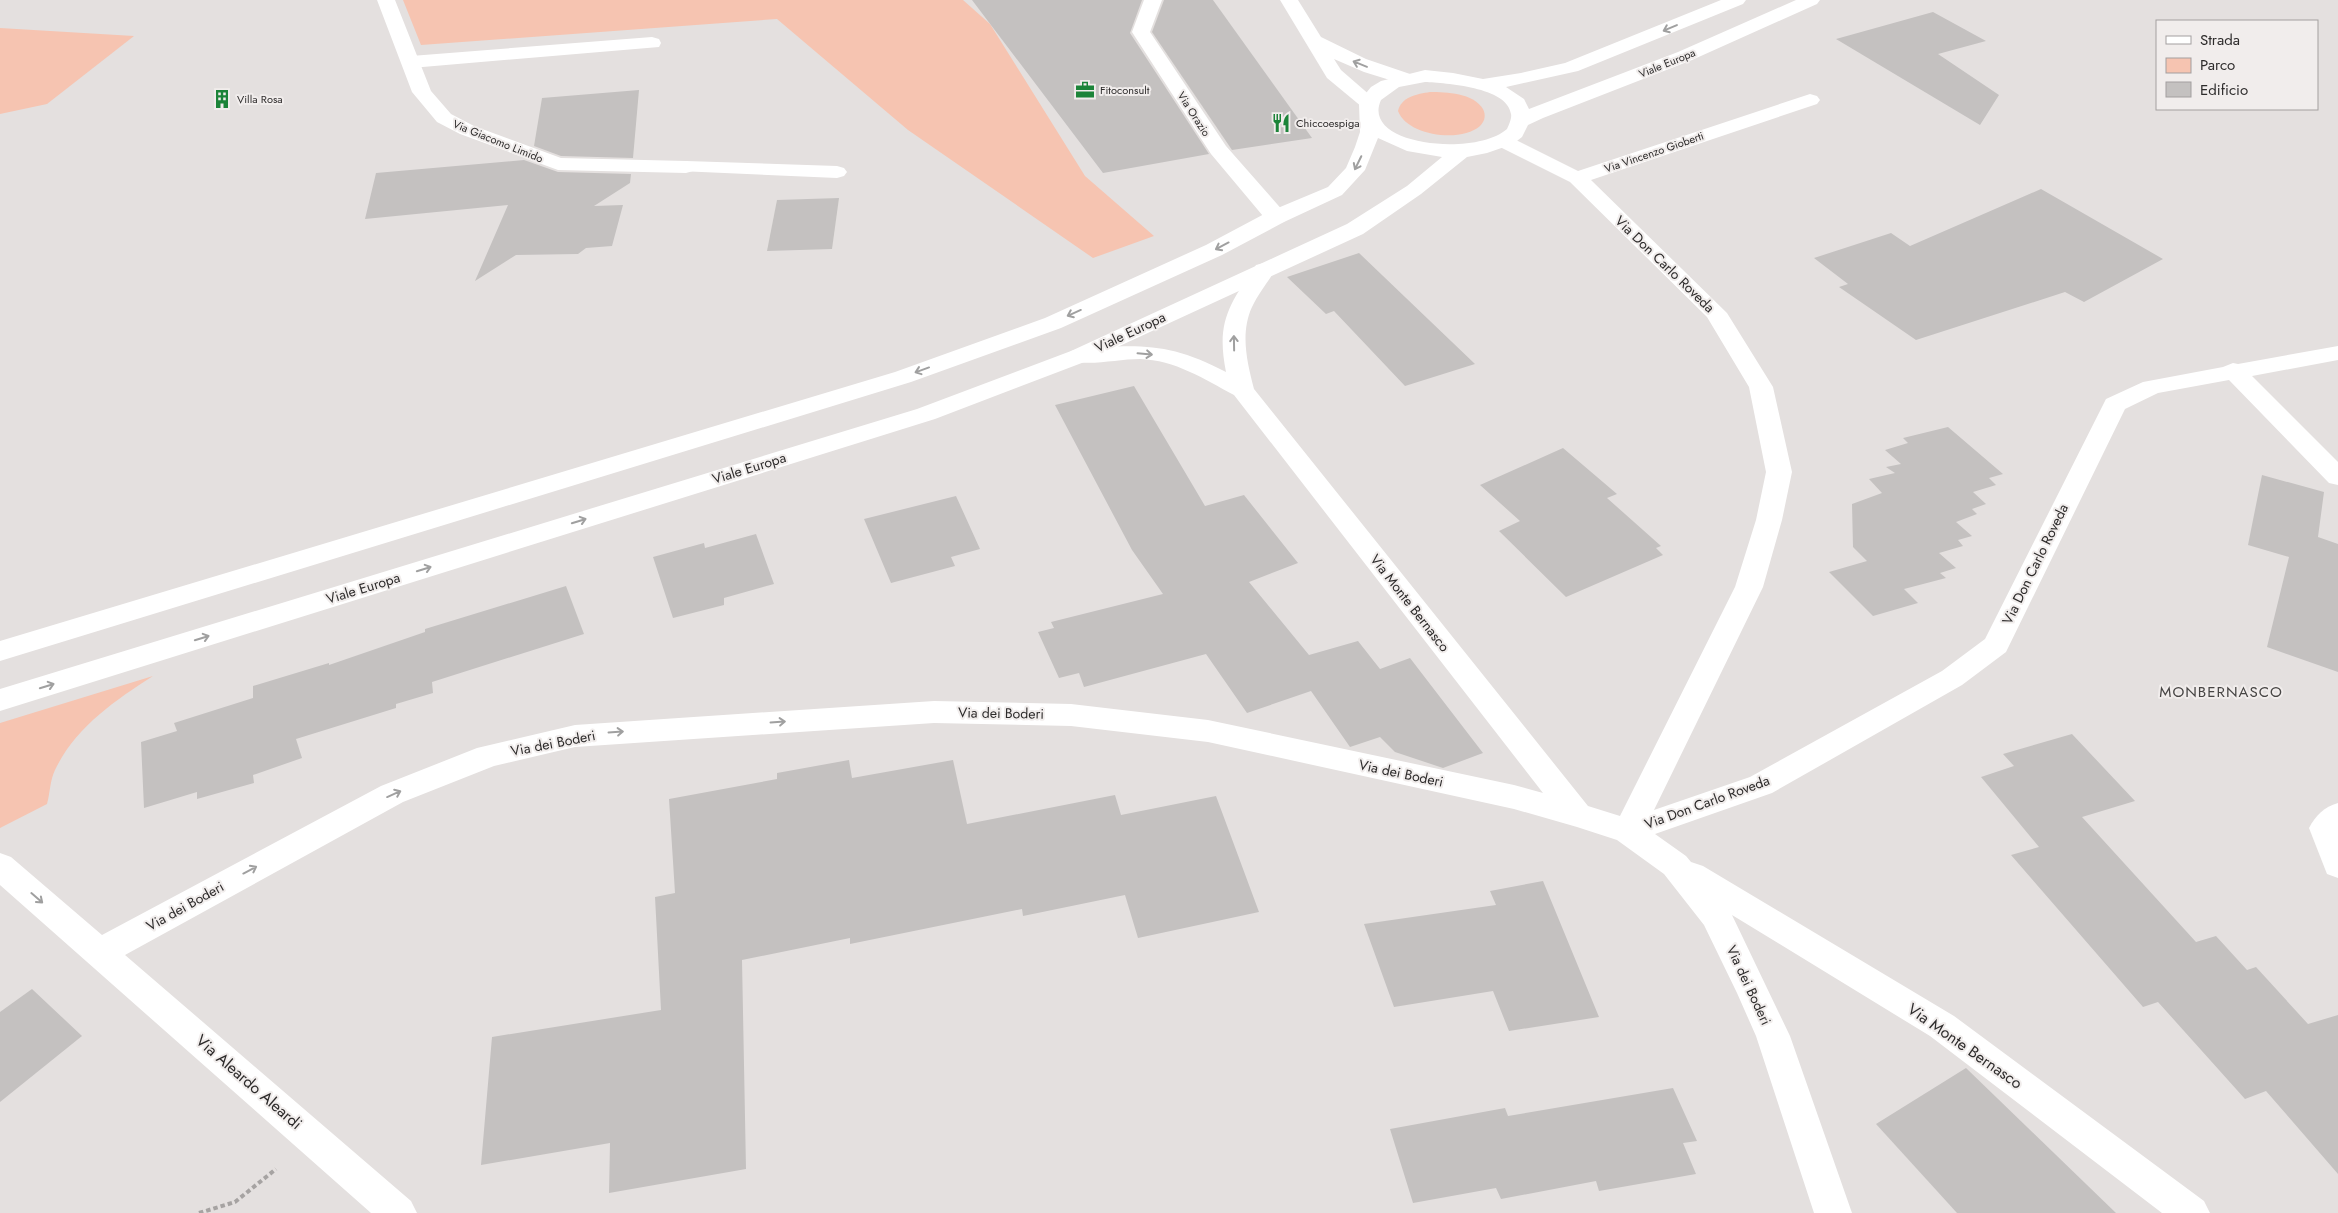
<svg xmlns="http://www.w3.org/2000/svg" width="2338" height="1213" font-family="Jost,sans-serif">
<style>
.green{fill:#f6c4b1}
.building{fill:#c4c1c0}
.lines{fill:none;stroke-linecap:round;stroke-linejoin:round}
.path{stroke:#a6a3a2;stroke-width:4;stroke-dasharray:4.5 3;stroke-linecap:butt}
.lane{fill:#fff;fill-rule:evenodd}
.street{fill:#fff;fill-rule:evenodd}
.secondary{fill:#fff;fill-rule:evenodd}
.oneway{stroke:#a0a0a0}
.labels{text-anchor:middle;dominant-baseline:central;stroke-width:4;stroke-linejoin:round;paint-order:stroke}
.far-street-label{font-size:11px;fill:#2d2b2b;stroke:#f1edec}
.far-poi-label{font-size:11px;fill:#2d2b2b;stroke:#f1edec;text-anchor:start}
.street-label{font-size:14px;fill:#2d2b2b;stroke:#f1edec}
.neighbourhood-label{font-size:15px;letter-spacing:1px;fill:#474544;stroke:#f1edec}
.near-street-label{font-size:16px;fill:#2d2b2b;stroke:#f1edec}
</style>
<rect width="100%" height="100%" fill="#e4e0df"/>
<g class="green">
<path d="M403,0H963L990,24L1085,176L1154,236L1093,258L908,130L777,19L421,45Z"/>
<path d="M0,28L134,36L47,104L0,114Z"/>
<path d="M1430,92C1447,92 1473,93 1483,109C1486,115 1485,121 1480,126C1461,143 1407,136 1398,111C1401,97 1417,94 1430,92Z"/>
<path d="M153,676C114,701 75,728 55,770C50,780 50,793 47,804L0,828V723Z"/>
</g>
<g class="building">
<path d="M972,0H1142L1130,33L1209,154L1103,173Z"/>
<path d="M1164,0H1213L1312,138L1232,150L1152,32Z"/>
<path d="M1933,12L1986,41L1938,54L1999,95L1980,125L1836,39Z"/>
<path d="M639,90L633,158L561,156L534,146L542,98Z"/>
<path d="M524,160L558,172L631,174L630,183L594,206L623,205L612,246L586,248L578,254L516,255L475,281L508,205L365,219L376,173Z"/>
<path d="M2041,189L2163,259L2084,302L2065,292L1916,340L1839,287L1848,284L1814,258L1891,233L1910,246Z"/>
<path d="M839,198L832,249L767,251L777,200Z"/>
<path d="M1359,253L1475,364L1405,386L1334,311L1326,314L1287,277Z"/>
<path d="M1134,386L1205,506L1244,495L1298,563L1249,582L1309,655L1358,641L1380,669L1410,658L1483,753L1443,768L1395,752L1380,737L1350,747L1311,691L1247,713L1206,654L1084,687L1079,673L1059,678L1038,632L1054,628L1051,622L1163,594L1132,550L1055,405Z"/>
<path d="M1948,427L2003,474L1989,478L1996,485L1973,492L1986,504L1972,509L1977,514L1956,522L1972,536L1958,540L1963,546L1939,553L1956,568L1940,573L1946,578L1904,589L1918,603L1873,616L1829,572L1867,561L1853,547L1852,504L1882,493L1869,479L1895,473L1886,467L1901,464L1885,450L1908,443L1903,438Z"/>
<path d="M1563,448L1617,494L1607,498L1661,546L1656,548L1663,555L1566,597L1499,531L1520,521L1480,485Z"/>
<path d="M2262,475L2324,492L2318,537L2338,544V672L2267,647L2289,557L2248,545Z"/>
<path d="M956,496L980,549L951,557L955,566L891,583L864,519Z"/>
<path d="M756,534L774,584L724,598V605L673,618L653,557L704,543L705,548Z"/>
<path d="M566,586L584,634L432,682L433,693L396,704V708L296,739L302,758L253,775L254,783L197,799V792L144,808L141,742L177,731L174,723L253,698V686L329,663V665L425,632V629Z"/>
<path d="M2072,734L2135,801L2082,817L2196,942L2216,936L2247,970L2256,967L2308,1024L2338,1015V1174L2266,1091L2245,1099L2158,1002L2143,1007L2011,855L2039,847L1981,777L2014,766L2003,754Z"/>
<path d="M849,760L852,778L953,760L967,824L1115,795L1121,815L1216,796L1259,912L1138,938L1125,895L1023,916L1022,909L850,944V938L742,960L746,1169L609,1193L610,1143L481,1165L492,1037L661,1010L655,897L675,893L669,799L777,779V773Z"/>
<path d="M1543,881L1599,1017L1509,1031L1493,991L1394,1007L1364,924L1496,905L1490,891Z"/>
<path d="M32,989L82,1036L0,1102V1012Z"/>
<path d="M1966,1068L2116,1213H1957L1876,1124Z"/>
<path d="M1673,1088L1697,1141L1683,1143L1696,1174L1599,1191L1596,1181L1501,1199L1496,1188L1413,1203L1390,1129L1505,1108L1508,1116Z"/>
</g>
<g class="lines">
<path class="path" d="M199,1213L235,1202L276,1169"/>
<g class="lane">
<path d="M1144,0H1162L1150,32L1226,146L1284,212L1287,217L1284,222L1276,223L1268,222L1211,154L1132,32Z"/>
<path d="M652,37L659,39L661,43L659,47L411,68L404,66L402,62L404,58L411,56Z"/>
<path d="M686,161L837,166L844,168L847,172L844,176L837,178L679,171L676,167L679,163Z"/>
</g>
<g class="street">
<path d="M377,0H395L431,91L451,114L474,126L561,158L686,161L693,163L696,167L693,171L686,173L558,170L460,134L437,122L412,92Z"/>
<path d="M1280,0H1298L1321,37L1366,59L1413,75L1416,79L1413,83L1406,85L1364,72L1334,59L1341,70L1379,103L1376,107L1369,109L1362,107L1327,78Z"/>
<path d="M1810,94L1817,96L1820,100L1817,104L1591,180L1727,313L1773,387L1792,472L1782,520L1763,587L1654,810L1750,777L1942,671L1985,639L2106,399L2143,382L2223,367L2233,363L2238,364L2338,346V360L2252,376L2338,462V485L2329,483L2229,380L2158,393L2125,409L2006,652L1962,685L1772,793L1655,834L1686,856L1691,862L1703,866L1954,1016L2204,1201L2210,1213H2162L1930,1036L1732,915L1790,1036L1852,1213H1814L1756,1036L1737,993L1704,925L1664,874L1617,840L1577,827L1514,809L1208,742L1071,726L934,723L575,747L494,766L403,802L125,955L411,1201L417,1213H371L0,885V853L11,857L102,935L381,786L477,748L575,725L934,701L1071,704L1208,720L1514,785L1543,793L1234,395C1204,379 1175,360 1140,359C1118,359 1092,366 1071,361L1067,356L1071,351L1079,349C1140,344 1171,343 1226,372C1216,322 1229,305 1256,265L1264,263L1272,265L1275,270C1268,282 1258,294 1252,307C1240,333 1247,362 1254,389L1588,806L1620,816L1735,587L1756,520L1766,472L1749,387L1707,317L1570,182L1496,145L1493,141L1496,137L1503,135L1510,137L1578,171Z"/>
<path d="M2338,803V878L2327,874L2309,828C2316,815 2324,807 2338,803Z"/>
</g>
<path class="secondary" d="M1721,0H1746L1743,4L1578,71L1506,87L1524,99L1529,109L1678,52L1796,0H1820L1817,4L1692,60L1543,118L1528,125L1522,137L1513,144L1487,153L1467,157L1421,194L1363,234L1087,361L935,419L0,711V689L917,409L1071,351L1347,224L1407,186L1442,157L1407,151L1378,138L1365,170L1342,195L1284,222L1222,255L1061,328L911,382L0,661V641L895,372L1045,318L1206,245L1268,212L1328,187L1346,168L1355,147L1360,132L1359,104L1362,98L1371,87L1381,81L1425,70L1453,73L1483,79L1521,73L1565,63ZM1425,82C1445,83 1508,87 1511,114C1512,118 1509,125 1507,129C1476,157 1360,146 1381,100L1399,87Z"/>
</g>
<defs><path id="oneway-shaft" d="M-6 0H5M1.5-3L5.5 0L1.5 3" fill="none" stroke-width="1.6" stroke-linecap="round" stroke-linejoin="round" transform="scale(1.25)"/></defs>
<g class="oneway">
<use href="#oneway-shaft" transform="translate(1670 28) rotate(157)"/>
<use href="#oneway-shaft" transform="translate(1360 64) rotate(-158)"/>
<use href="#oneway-shaft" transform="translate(1358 163) rotate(116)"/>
<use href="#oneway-shaft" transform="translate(1222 246) rotate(152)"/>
<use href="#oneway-shaft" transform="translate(1074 313) rotate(156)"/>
<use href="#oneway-shaft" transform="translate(1234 343) rotate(-91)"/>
<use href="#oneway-shaft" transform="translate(1145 354) rotate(5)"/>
<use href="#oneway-shaft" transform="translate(922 370) rotate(160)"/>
<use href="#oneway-shaft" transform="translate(579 521) rotate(-17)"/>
<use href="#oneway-shaft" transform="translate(424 569) rotate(-17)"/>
<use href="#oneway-shaft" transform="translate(202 638) rotate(-17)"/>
<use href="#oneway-shaft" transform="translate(47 686) rotate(-17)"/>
<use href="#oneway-shaft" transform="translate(778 722) rotate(-4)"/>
<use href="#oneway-shaft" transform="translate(616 732) rotate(-4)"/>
<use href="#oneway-shaft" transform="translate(394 794) rotate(-24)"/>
<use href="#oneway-shaft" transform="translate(250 870) rotate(-28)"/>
<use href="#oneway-shaft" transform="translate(37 898) rotate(41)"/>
</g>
<defs>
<g id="office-bare" transform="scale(1.5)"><path d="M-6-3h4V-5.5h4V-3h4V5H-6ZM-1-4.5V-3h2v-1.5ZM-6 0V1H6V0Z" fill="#1c8439" stroke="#f1edec" stroke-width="2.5" paint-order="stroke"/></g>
<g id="building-bare" transform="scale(1.5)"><path d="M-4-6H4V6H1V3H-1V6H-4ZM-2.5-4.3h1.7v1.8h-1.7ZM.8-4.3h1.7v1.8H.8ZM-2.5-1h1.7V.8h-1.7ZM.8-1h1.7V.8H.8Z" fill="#1c8439" stroke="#f1edec" stroke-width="2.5" paint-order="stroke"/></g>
<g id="restaurant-bare" transform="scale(1.5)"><path d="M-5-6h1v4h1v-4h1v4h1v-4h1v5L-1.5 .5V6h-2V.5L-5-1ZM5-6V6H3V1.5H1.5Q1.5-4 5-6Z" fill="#1c8439" stroke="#f1edec" stroke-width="2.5" paint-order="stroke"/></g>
</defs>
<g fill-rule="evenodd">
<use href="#office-bare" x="1085" y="90"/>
<use href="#building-bare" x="222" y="99"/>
<use href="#restaurant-bare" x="1281" y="123"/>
</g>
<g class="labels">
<g class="far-street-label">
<text transform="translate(1667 63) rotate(-22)">Viale Europa</text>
<text transform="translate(1194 114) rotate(57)">Via Orazio</text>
<text transform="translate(498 141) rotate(22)">Via Giacomo Limido</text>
<text transform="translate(1654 152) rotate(-19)">Via Vincenzo Gioberti</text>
</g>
<g class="far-poi-label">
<text x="1100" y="90">Fitoconsult</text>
<text x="237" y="99">Villa Rosa</text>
<text x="1296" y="123">Chiccoespiga</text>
</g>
<g class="street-label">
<text transform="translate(1665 264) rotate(44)">Via Don Carlo Roveda</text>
<text transform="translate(1130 332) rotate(-25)">Viale Europa</text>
<text transform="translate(749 468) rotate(-17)">Viale Europa</text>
<text transform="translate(2035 564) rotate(-64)">Via Don Carlo Roveda</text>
<text transform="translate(363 588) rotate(-17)">Viale Europa</text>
<text transform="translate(1410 603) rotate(52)">Via Monte Bernasco</text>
<text transform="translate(1001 713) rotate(1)">Via dei Boderi</text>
<text transform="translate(553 743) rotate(-11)">Via dei Boderi</text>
<text transform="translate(1401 773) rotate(12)">Via dei Boderi</text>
<text transform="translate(1707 802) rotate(-20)">Via Don Carlo Roveda</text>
<text transform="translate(185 906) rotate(-29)">Via dei Boderi</text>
<text transform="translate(1749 985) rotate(65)">Via dei Boderi</text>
</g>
<g class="neighbourhood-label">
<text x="2221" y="692">MONBERNASCO</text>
</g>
<g class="near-street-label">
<text transform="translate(1965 1046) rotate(35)">Via Monte Bernasco</text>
<text transform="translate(249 1082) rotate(41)">Via Aleardo Aleardi</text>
</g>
</g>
<rect x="2156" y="20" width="162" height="90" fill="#f1edec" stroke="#a39f9f"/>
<rect x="2166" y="36" width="25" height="8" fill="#ffffff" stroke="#a39f9f"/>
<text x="2200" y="45" font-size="15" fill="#2d2b2b">Strada</text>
<rect x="2166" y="58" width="25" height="15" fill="#f6c4b1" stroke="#a39f9f"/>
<text x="2200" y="70" font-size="15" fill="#2d2b2b">Parco</text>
<rect x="2166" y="82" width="25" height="15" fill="#c4c1c0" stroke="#a39f9f"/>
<text x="2200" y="95" font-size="15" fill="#2d2b2b">Edificio</text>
</svg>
